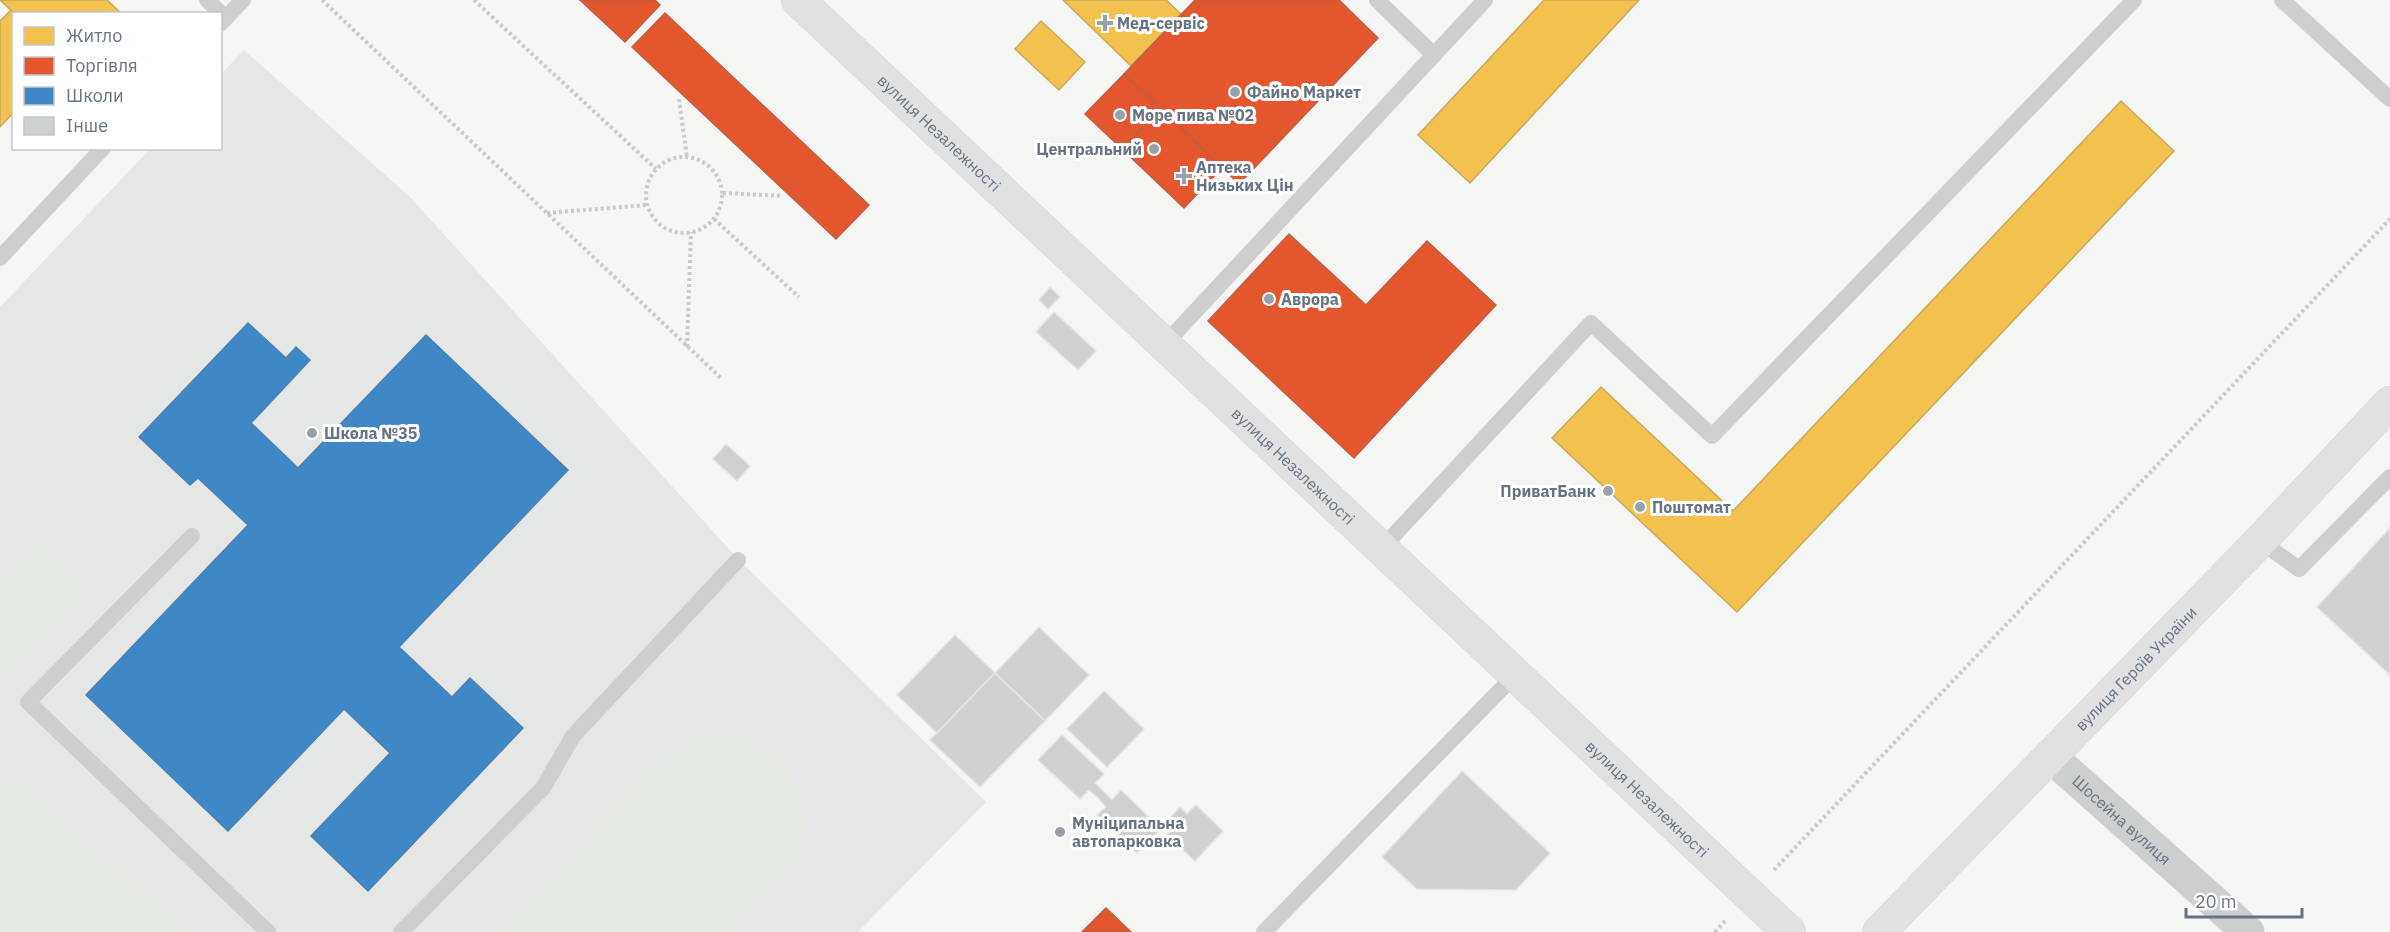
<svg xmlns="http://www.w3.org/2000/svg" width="2390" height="932" font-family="'IBM Plex Sans',sans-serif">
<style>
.built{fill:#e5e6e6}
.green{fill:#e4e8e2}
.homes{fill:#f2c14e;stroke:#c8aa5e;stroke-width:1.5}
.shops{fill:#e4572e;stroke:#be5f48;stroke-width:1.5}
.schools{fill:#3f88c5;stroke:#4b82b1;stroke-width:1.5}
.building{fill:#cfd0d0;stroke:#e4e4e3;stroke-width:1.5}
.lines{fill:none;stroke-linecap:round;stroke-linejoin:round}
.secondary-casing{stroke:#d3d3d4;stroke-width:34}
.path{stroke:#cacacb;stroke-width:4;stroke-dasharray:3 3;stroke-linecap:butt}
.lane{stroke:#cdcece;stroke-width:16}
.street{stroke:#cdcece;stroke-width:33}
.secondary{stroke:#e1e1e1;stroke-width:33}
.poi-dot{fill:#98a0aa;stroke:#fff;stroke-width:2}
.labels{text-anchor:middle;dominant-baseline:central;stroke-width:6;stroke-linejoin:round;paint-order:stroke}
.poi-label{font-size:16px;font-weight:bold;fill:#667383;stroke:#fff;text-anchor:start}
.street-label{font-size:16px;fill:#667383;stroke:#fff}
</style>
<rect width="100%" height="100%" fill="#f5f5f3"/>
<path class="built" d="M244,50L410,197L738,559L986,802L858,932H0V307L150,149L220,148L221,74Z"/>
<g class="green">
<path d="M37,542L91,594L0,688V581Z"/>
<path d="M726,735C785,743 825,806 794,861C779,888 750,910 729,932H495L663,757L692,740Z"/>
<path d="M17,774L185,932H0V791Z"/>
</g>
<g class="homes">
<path d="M0,0H107L122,14H15Z"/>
<path d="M1063,0H1166L1181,14L1131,66Z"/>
<path d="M1544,0H1639L1470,183L1418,135Z"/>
<path d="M11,10L15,14L14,112L0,127V21Z"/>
<path d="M1041,21L1085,62L1059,90L1015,49Z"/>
<path d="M2121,101L2174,151L1737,612L1552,438L1601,387L1733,511Z"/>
</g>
<g class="shops">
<path d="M580,0H655L660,5L625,42Z"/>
<path d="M1195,0H1339L1378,38L1239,184L1124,74Z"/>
<path d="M665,13L869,205L836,239L632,47Z"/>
<path d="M1124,74L1161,109L1122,149L1085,114Z"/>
<path d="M1161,109L1222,168L1184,208L1122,149Z"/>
<path d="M1289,234L1366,305L1427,241L1496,305L1354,458L1208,321Z"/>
<path d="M1106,908L1131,932H1082Z"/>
</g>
<path class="schools" d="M248,323L286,358L296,347L310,360L251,423L298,468L426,335L568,470L399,647L452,697L470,678L523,728L368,891L311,836L390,753L344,709L228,831L86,695L248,525L198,478L190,485L139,437Z"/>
<g class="building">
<path d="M1050,287L1060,297L1048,309L1039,300Z"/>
<path d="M1054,312L1096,351L1078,370L1036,332Z"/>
<path d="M726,444L750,466L737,481L713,459Z"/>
<path d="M2390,528V675L2317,607Z"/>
<path d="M1039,627L1089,675L1045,721L995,673Z"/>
<path d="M955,635L995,673L937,733L897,695Z"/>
<path d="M995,673L1045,721L980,787L930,740Z"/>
<path d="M1104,691L1144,729L1107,767L1067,729Z"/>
<path d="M1062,735L1104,774L1095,783L1112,800L1121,790L1161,829L1137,853L1097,815L1106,807L1098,798L1089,790L1080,799L1038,760Z"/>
<path d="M1462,771L1550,853L1516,890L1417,889L1382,857Z"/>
<path d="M1196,805L1223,831L1195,861L1167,835L1175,826L1168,820L1180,807L1187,814Z"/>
</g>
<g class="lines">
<g class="secondary-casing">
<g id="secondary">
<path id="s2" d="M798,0L1789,932"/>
<path id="s3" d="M1879,932L2260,541L2390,403"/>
</g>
</g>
<g class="path">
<path d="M322,0L722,379"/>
<path d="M474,0L656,169"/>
<path d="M679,99L687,157"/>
<circle cx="684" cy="195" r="38"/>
<path d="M723,193L783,196"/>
<path d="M547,213L647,205"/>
<path d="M714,219L799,297"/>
<path d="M687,347L691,232"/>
<path d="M1774,870L2390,219"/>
<path d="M1715,932L1725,921"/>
</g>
<g class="lane">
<path d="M207,0L226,18"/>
<path d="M1377,0L1434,55"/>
<path d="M2282,0L2390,99"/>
<path d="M220,24L243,0"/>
<path d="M0,258L103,148"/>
<path d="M1164,345L1485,0"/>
<path d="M192,536L28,702L268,932"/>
<path d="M2260,541L2299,569L2390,477"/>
<path d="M1381,549L1591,323L1712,436L2134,0"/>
<path d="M401,932L543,788L573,736L738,560"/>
<path d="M1264,932L1515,675"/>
</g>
<path class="street" id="s1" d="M2050,756L2248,932"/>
<use href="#secondary" class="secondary"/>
</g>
<g class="poi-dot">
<path d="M1102 14h6v6h6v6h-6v6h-6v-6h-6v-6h6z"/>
<circle cx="1235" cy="92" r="6"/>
<circle cx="1120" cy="115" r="6"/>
<circle cx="1154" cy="149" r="6"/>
<path d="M1181 167h6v6h6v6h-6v6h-6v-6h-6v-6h6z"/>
<circle cx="1269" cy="299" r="6"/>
<circle cx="312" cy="433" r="6"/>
<circle cx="1608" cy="491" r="6"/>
<circle cx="1640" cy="507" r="6"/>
<circle cx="1060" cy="832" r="6"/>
</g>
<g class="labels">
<g class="poi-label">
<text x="1117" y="23">Мед-сервіс</text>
<text x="1247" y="92">Файно Маркет</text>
<text x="1132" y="115">Море пива №02</text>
<text x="1142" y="149" text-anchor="end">Центральний</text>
<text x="1196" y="167">Аптека<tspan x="1196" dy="18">Низьких Цін</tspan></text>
<text x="1281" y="299">Аврора</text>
<text x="324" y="433">Школа №35</text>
<text x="1596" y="491" text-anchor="end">ПриватБанк</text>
<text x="1652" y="507">Поштомат</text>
<text x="1072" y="823">Муніципальна<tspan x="1072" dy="18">автопарковка</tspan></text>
</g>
<g class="street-label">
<text stroke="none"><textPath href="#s2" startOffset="194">вулиця Незалежності</textPath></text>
<text stroke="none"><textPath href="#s2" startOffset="680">вулиця Незалежності</textPath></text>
<text stroke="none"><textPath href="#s3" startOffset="368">вулиця Героїв України</textPath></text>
<text stroke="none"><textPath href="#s2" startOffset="1166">вулиця Незалежності</textPath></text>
<text stroke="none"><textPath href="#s1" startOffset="96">Шосейна вулиця</textPath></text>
</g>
</g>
<rect x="12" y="12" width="210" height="138" fill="#ffffff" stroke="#c2c7cd" stroke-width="1.5"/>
<rect x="24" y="27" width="30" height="18" fill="#f2c14e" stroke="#c2c7cd" stroke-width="1.5"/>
<text x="66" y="42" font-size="18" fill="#667383">Житло</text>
<rect x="24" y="57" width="30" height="18" fill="#e4572e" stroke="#c2c7cd" stroke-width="1.5"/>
<text x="66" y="72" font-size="18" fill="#667383">Торгівля</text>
<rect x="24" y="87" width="30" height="18" fill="#3f88c5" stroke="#c2c7cd" stroke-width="1.5"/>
<text x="66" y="102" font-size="18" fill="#667383">Школи</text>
<rect x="24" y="117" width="30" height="18" fill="#cfd0d0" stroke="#c2c7cd" stroke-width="1.5"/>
<text x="66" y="132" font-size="18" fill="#667383">Інше</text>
<path d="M2186 908v9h116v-9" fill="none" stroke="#667383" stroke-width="3"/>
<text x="2195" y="908" font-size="18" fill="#667383" stroke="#ffffff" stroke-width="4.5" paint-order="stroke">20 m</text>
</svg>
